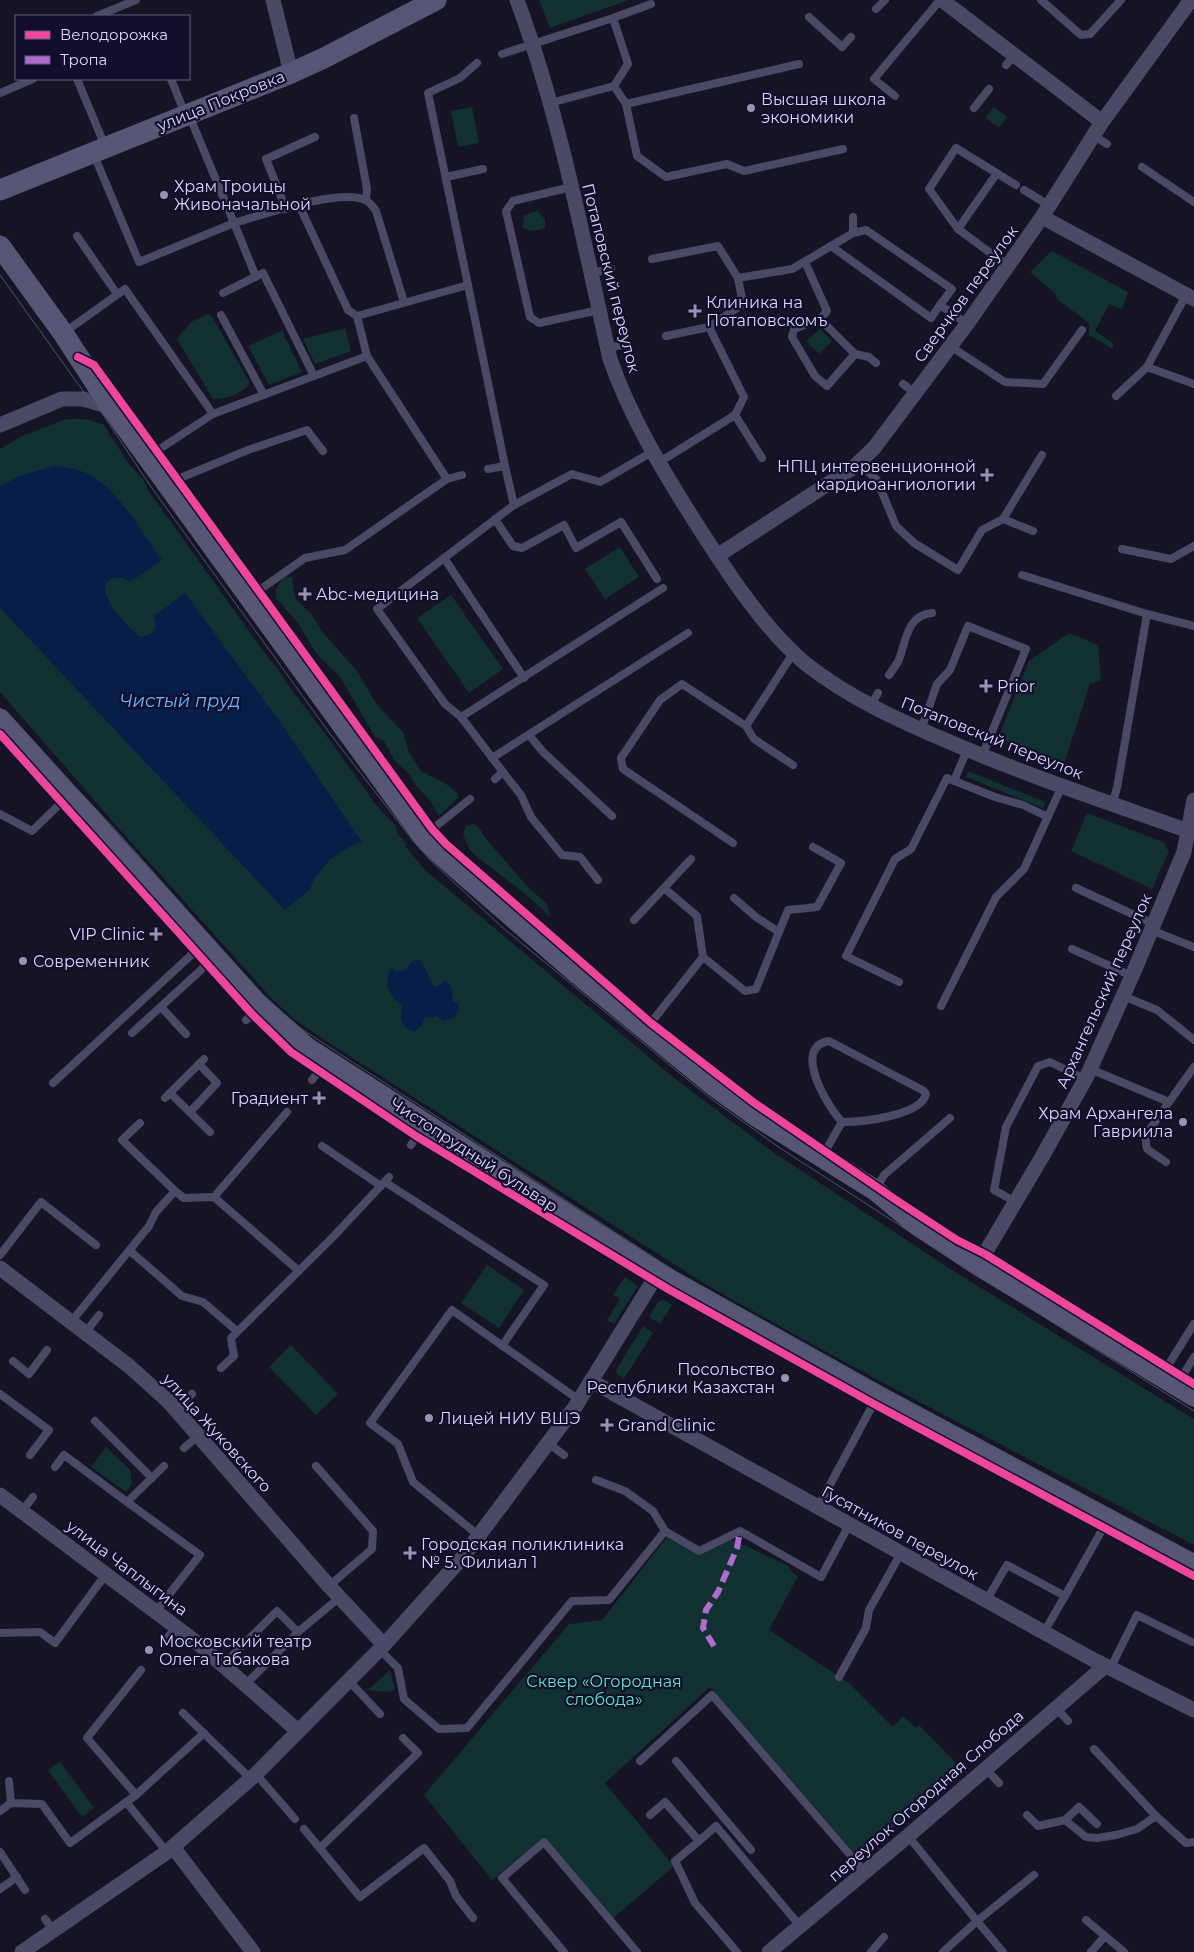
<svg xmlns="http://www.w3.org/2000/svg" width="1194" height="1952" font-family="Montserrat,sans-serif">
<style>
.green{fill:#113132}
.water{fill:#071e49}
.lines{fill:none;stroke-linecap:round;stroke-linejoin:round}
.lane{stroke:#4a4966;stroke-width:8}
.street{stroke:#4a4966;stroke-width:15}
.secondary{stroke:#585677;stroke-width:21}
.tram{stroke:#43596e;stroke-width:1}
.quiet{stroke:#b06ccc;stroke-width:6;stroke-dasharray:12 6;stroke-linecap:butt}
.cycleway-casing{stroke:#130e2b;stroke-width:11}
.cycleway{stroke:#ed469a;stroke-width:8}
.poi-dot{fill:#9793b3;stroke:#130e2b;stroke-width:2}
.labels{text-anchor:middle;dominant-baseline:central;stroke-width:4.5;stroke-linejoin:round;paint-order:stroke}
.poi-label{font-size:16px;fill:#dcd7ff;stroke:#130e2b;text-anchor:start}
.street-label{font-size:16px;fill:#dcd7ff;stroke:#130e2b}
.park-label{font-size:16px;fill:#55edc7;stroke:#130e2b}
.water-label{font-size:18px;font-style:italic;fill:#65b7ff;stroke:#130e2b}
</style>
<rect width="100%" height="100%" fill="#171425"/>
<g class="green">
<path d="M539,0H629L550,28Z"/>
<path d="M472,107L479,143L458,147L451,111Z"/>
<path d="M994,107L1007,117L999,127L985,118Z"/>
<path d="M537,211L545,219V228L533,231L523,228L524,215Z"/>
<path d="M1052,251L1128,292L1122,309L1109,304L1095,331L1113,343V349L1089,335V323L1057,299L1055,293L1030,272Z"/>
<path d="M207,314L211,315L249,381L248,386C237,395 228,399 213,399L177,339L191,322Z"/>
<path d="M345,328L351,351L315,364L303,339Z"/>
<path d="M820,329L832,341L819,354L806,341Z"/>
<path d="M282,331L302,372L269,385L248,346Z"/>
<path d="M66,419H85L103,424L129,464L143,479L148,490L269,659L279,670L285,681L320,727L377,806L395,825L398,834L407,844L405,846L426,871L668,1073L723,1115L776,1154L952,1270L1194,1419V1545C1028,1458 859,1374 697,1279L320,1037L295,1020L273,1000L121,831L0,692V449L22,436Z"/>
<path d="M620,547L639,577L605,599L585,569Z"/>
<path d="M283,577H292L295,598L312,615L324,634L357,671L377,705L403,732L409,752L421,771L446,784L457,793L459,797L439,816L429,799L416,786L409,774L395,761L384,741L375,737L340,677L316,653L298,623L276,598V589Z"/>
<path d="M451,595L503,669L469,693L417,618Z"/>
<path d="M1069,633L1098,645L1101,680L1090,684L1064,764L998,738L1029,661Z"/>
<path d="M968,771L1045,802L1043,808L966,777Z"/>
<path d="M1087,813L1163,842L1169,851L1152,889L1071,851Z"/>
<path d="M474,824L478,826L487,840L529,888L547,904L550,917L529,897L471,852L463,835L466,826Z"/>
<path d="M487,1265L524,1290L499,1328L461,1303Z"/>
<path d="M625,1277L638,1286L614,1324L607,1320L620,1299L613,1295Z"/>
<path d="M664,1300L672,1305L660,1324L649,1317L658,1302Z"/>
<path d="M643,1326L653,1333L624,1379L617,1374L616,1370Z"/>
<path d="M291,1345L338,1394L316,1415L269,1367Z"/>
<path d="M106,1447L130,1470L132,1484L126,1492L91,1467Z"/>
<path d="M667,1537L698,1555L731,1539L787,1565L793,1573L798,1576L769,1630L850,1684L893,1727L903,1716L916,1728L919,1725L962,1769L859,1858L710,1687L605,1783L674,1866L612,1919L544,1837L492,1880L424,1795L569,1624L602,1620Z"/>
<path d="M390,1670L395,1688L390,1692L368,1690Z"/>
<path d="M60,1762L94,1808L82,1817L48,1770Z"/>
</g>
<g class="water">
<path d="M54,466C67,467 80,469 92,476C121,494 142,533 162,560L130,582C121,574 104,576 105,592C106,601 132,634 141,637L151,634L156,625L154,616L185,593L285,729L362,842L349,847L330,859L314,879L310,889L285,910L0,608V487L19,476Z"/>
<path d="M415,960L421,961L433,985L436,987L445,981L449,983L453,993L452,1000L459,1006C458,1016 453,1020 443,1021L437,1016L424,1018L422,1025L415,1031C402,1029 398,1017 403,1006C391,999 381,982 392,969L396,972L406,970L411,962Z"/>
</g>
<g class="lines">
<g class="lane">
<path d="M1041,0L1081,35L1090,34L1121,0"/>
<path d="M876,9L885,0"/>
<path d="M97,16L136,0"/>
<path d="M809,17L842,47L851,37"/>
<path d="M613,18L628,64L614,86"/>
<path d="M502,54L613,18L651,4"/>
<path d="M1006,65L1014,56"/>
<path d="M77,79L105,146"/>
<path d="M171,79L185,114"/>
<path d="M0,93L33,79"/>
<path d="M895,96L874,79L940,0"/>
<path d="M550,103L614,86L626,104L637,156L666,177L727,164L744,171L843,149"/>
<path d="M626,104L799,64"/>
<path d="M974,108L989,89"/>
<path d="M189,115L234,223C262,215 340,188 365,200C370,202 373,207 376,211L404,302"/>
<path d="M354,118L367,189L366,200"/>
<path d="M1094,136L1107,144"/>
<path d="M94,155L139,262L234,223L256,277"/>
<path d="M1142,167L1194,202"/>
<path d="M997,173L958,229L1008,266"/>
<path d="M446,177L483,169"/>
<path d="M571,187L513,201L506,211L530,317L539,323L599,310"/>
<path d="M1024,190L1050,206"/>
<path d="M299,205L348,310L357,316"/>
<path d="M286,209L266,159L315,137"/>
<path d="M958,229L929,189L956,148L1016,185"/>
<path d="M853,233L866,230L952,289L940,305"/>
<path d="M77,236L117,294"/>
<path d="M831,246L853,233V217"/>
<path d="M652,259L718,246L738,278"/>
<path d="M805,262L827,311L820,319L794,329L792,337L815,376L827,386L855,354"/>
<path d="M591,273L611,269"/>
<path d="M468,285L428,93L460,78L477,63"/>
<path d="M223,293L263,273L314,376"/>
<path d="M221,315L264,395"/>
<path d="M820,319L855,354L869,357L876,363"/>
<path d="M709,327L744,397L735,415L762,458"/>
<path d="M65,332L125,289L213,414L149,456"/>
<path d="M666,336L709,327L743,304L738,278L792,269L831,246L931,318L940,305L967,324"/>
<path d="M950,346L1005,382L1043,384L1082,330"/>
<path d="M607,348L628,344"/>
<path d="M1147,367L1194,384"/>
<path d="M903,384L916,394"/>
<path d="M1116,396L1147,367L1186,295"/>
<path d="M213,414L367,356"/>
<path d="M658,463L735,415"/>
<path d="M859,463L877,480L896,526L914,543L958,570L982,530L1003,519L1042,455"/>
<path d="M488,469L505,466L514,505"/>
<path d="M447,479L367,356L357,316L468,285L505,466"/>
<path d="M168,483L248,450L307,430L323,451"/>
<path d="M495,519L513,546L522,548L564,525L576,548L621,522L657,579"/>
<path d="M1003,519L1033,531"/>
<path d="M1122,549L1171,559L1194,546"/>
<path d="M444,558L524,678"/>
<path d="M1022,575L1147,614L1194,626"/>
<path d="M251,596L305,558L345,550L447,479L462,475"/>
<path d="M889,675C892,671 895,666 898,662C906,643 906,615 932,613"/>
<path d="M871,705L878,693"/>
<path d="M461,717L663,588"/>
<path d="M746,726L754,739L793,765"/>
<path d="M921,730L937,684L950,670L968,626L1026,649L982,756"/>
<path d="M529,735L543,752L612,816"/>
<path d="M492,758L688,633"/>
<path d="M503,772L521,795L531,817L562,855L580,857L598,880"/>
<path d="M495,779L503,772L461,717L445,704L377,609L514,505L572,474L600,482L652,452"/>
<path d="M954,781L967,750"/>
<path d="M1112,805L1117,788L1147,614"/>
<path d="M0,814L32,831L67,797"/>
<path d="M425,835L470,799"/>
<path d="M733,843L623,769L621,758L660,700L682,684L746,726L794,652"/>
<path d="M1076,888L1154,924"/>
<path d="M634,920L664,888"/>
<path d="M1151,930L1194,947"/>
<path d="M779,932L788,910L817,907L841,863L813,847"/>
<path d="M1072,949L1132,976"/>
<path d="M703,957L745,991L756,989L779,932L756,917L734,898"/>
<path d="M899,982L846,956L895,859L911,849L947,778L995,797L1023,805L1048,817"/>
<path d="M1123,996L1157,1010L1194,1040"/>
<path d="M941,1006L996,897L1024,869L1062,786"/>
<path d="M161,1007L186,1034"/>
<path d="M246,1020L259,1008"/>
<path d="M646,1029L703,957L697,916L664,888L691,859"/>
<path d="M132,1033L214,958"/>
<path d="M829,1041L924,1091L926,1094C921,1116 861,1122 842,1122C828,1107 791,1047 829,1041Z"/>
<path d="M1090,1069L1169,1102L1194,1067"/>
<path d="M312,1080L326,1062"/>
<path d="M53,1083L202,945"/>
<path d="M170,1093L210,1132"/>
<path d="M165,1098L204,1059"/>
<path d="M190,1112L217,1083L199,1064"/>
<path d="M140,1123L122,1140L175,1191L184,1198L214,1197L299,1271"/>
<path d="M411,1145L424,1124"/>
<path d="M322,1146L381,1186"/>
<path d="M823,1155L842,1122"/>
<path d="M1166,1162L1147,1149L1145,1136L1169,1102"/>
<path d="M385,1182L544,1285L502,1346"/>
<path d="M876,1189L884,1175L950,1118"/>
<path d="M214,1197L287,1112"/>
<path d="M1016,1202L994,1190L1006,1127L1038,1066L1050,1062L1085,1079"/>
<path d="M130,1251L182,1296L203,1302L237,1331"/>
<path d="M0,1255L41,1202L96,1245"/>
<path d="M71,1322L149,1226L156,1212L175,1191"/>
<path d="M85,1333L99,1315"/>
<path d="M13,1361L29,1374L47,1350"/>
<path d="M221,1368L234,1356L231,1338L332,1238L389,1177"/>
<path d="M1162,1375L1194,1324"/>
<path d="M1177,1385L1194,1357"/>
<path d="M0,1394L49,1430L30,1455"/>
<path d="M176,1409L192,1394"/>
<path d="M95,1421L152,1478"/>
<path d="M548,1443L564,1455"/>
<path d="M184,1448L199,1435"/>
<path d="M316,1466L373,1531L372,1549L329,1586"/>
<path d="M55,1467L64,1455L127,1502"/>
<path d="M596,1480L625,1491L653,1511L665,1531L699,1551L740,1531L821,1577L849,1525"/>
<path d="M818,1507L877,1397"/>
<path d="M22,1511L33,1497"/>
<path d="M478,1535L413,1482L398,1444L370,1423L452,1310L579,1400"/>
<path d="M1065,1596L1107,1521"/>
<path d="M986,1601L1007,1565L1065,1596L1044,1632"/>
<path d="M156,1611L200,1555L127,1502L164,1466"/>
<path d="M298,1632L340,1597"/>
<path d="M0,1633L40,1632L55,1643L106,1574"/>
<path d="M165,1641L176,1627"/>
<path d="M380,1650L398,1668L404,1699L439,1729L467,1728L572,1601L609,1600L665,1531"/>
<path d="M223,1665L277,1611L298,1632L245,1685"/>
<path d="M1110,1669L1137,1615L1192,1642"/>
<path d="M839,1677L866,1628L869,1610L901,1553"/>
<path d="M349,1681L380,1714"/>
<path d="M1056,1708L1068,1721"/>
<path d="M183,1713L251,1779"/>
<path d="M1094,1749L1156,1816"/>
<path d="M640,1761L712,1695L865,1872"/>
<path d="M676,1761L751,1850"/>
<path d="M986,1769L999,1783"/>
<path d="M256,1774L295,1819"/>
<path d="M9,1781L11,1803"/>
<path d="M136,1795L87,1738L141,1670"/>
<path d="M126,1802L167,1852"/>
<path d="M0,1811L11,1803L42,1804L70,1843L136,1795L204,1733"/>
<path d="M650,1815L665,1802L699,1841L675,1861L695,1903L737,1952"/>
<path d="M1027,1815L1038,1826L1065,1820L1079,1807L1097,1824"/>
<path d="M1065,1820L1086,1837L1097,1838L1116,1835L1137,1829L1156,1816L1186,1843L1194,1842"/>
<path d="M304,1829L360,1897L424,1848L450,1881L456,1896L473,1918"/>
<path d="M908,1836L977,1921L1034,1875"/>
<path d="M699,1841L716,1826L800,1926"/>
<path d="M320,1848L418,1753L403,1738"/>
<path d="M0,1852L25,1890"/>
<path d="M0,1889L17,1877"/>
<path d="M45,1919L54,1931"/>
<path d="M1086,1920L1124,1952"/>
<path d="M564,1952L502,1878L544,1842L637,1952"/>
<path d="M871,1952L884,1937"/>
<path d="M943,1952L977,1921L1003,1952"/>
<path d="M1091,1952L1105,1936"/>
</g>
<g class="street">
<path d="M273,0L291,73"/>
<path d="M517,0C560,116 583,239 610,359C630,416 660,466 692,517C722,564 763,629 806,664C849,698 902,722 952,743C1031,777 1113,804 1194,833"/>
<path d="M942,0L1102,122"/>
<path d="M1042,217L1194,299"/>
<path d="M0,425L62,399H83L111,407"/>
<path d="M717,556L854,467L874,448L967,324L1042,217L1102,122L1191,0"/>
<path d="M978,1265L1042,1157L1087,1076L1132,976L1184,852L1194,800"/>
<path d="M0,1268L129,1366L169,1402L329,1586L384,1645"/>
<path d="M591,1381L1092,1659L1194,1710"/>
<path d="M0,1495L200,1645L298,1731"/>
<path d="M173,1847L253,1952"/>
<path d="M22,1952L167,1852L256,1774L384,1645L462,1558L575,1407L658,1273"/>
<path d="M769,1952L908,1836L1105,1666"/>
</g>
<g class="secondary">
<path d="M0,190L291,73L324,58L436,0"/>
<path d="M0,246L63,333L111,407L423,836L438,852L579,975L714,1086L756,1116L875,1190L917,1225L978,1265L1194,1396"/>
<path d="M0,719L257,1003L306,1047L658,1273L878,1396L1194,1565"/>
</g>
<g class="tram">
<path d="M0,275L86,395L100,410L149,484L328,731L414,842L430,860L502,927L710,1098L780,1148L961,1265L1194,1411"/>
<path d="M0,708L114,828L268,1001L303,1030L698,1286L942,1421L1194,1554"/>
</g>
<path class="quiet" d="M714,1646L703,1628L706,1610L718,1592L737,1548L740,1531"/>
<g class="cycleway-casing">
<g id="cycleway">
<path d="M78,357L94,365L432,829L446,844L651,1023L753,1102L896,1200L957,1240L985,1254L1194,1384"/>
<path d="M0,734L252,1014L291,1052L416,1136L668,1289L874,1404L1194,1576"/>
</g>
</g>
<use href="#cycleway" class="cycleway"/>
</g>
<g class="poi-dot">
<circle cx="751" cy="108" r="5"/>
<circle cx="164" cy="195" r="5"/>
<path d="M692.5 303.5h5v5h5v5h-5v5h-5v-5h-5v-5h5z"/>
<path d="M984.5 467.5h5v5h5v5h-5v5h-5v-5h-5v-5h5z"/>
<path d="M302.5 586.5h5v5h5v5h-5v5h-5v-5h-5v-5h5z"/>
<path d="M983.5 678.5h5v5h5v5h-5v5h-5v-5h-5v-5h5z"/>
<path d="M153.5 926.5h5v5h5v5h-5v5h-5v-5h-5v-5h5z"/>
<circle cx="23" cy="961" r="5"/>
<path d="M316.5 1090.5h5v5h5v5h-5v5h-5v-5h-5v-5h5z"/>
<circle cx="1183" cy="1122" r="5"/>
<circle cx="785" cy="1378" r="5"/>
<circle cx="429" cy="1418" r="5"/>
<path d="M604.5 1417.5h5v5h5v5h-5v5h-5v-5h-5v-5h5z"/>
<path d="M407.5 1545.5h5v5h5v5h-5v5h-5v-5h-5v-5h5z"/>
<circle cx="149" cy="1650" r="5"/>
</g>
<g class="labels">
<g class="poi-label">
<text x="761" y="99">Высшая школа<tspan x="761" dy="18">экономики</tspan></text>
<text x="174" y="186">Храм Троицы<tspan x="174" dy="18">Живоначальной</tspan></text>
<text x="706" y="302">Клиника на<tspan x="706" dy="18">Потаповскомъ</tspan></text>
<text x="976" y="466" text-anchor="end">НПЦ интервенционной<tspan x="976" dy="18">кардиоангиологии</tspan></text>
<text x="316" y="594">Abc-медицина</text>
<text x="997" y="686">Prior</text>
<text x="145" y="934" text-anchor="end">VIP Clinic</text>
<text x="33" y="961">Современник</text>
<text x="308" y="1098" text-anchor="end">Градиент</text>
<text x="1173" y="1113" text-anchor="end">Храм Архангела<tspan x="1173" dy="18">Гавриила</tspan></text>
<text x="775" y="1369" text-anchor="end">Посольство<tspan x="775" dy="18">Республики Казахстан</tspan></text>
<text x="439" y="1418">Лицей НИУ ВШЭ</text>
<text x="618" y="1425">Grand Clinic</text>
<text x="421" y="1544">Городская поликлиника<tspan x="421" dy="18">№ 5. Филиал 1</tspan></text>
<text x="159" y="1641">Московский театр<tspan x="159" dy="18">Олега Табакова</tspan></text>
</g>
<g class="street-label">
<text transform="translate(221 101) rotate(-22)">улица Покровка</text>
<text transform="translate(611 278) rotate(76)">Потаповский переулок</text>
<text transform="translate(966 294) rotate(-54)">Сверчков переулок</text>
<text transform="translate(992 738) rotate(22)">Потаповский переулок</text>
<text transform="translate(1104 991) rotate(-66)">Архангельский переулок</text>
<text transform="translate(474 1155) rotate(33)">Чистопрудный бульвар</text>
<text transform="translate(217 1433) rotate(48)">улица Жуковского</text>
<text transform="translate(900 1533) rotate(29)">Гусятников переулок</text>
<text transform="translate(127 1568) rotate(37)">улица Чаплыгина</text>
<text transform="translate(926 1796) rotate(-41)">переулок Огородная Слобода</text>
</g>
<g class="park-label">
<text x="604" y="1681">Сквер «Огородная<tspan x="604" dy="18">слобода»</tspan></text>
</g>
<g class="water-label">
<text x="180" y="701">Чистый пруд</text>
</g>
</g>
<rect x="15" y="15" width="175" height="65" fill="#130e2b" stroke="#635e80"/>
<rect x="25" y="31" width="25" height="8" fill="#ed469a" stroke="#635e80"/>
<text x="60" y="40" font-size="15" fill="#dcd7ff">Велодорожка</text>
<rect x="25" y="56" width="25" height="8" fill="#b06ccc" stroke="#635e80"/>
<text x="60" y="65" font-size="15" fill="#dcd7ff">Тропа</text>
</svg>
